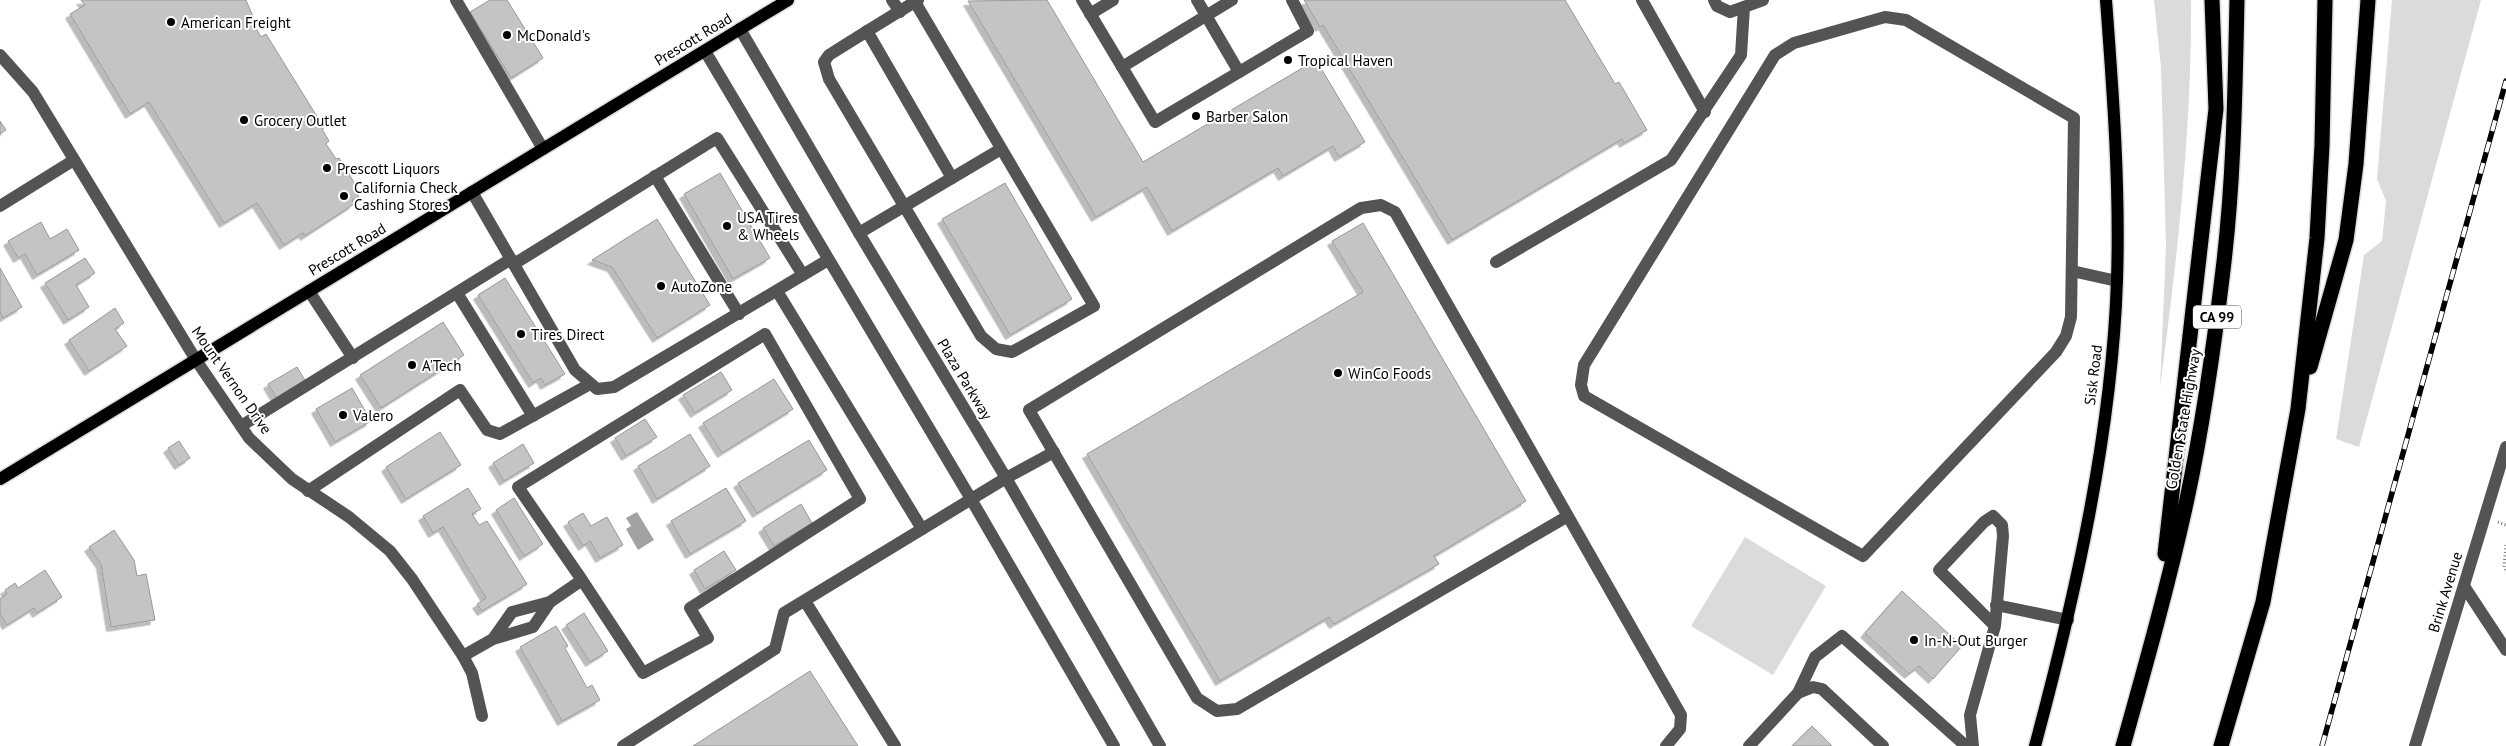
<svg xmlns="http://www.w3.org/2000/svg" width="2506" height="746" font-family="'PT Sans',sans-serif">
<style>
.green{fill:#dbdbdb}
.water{fill:#a2a2a2}
.building{fill:#c4c4c4;stroke:#989898;filter:url(#shadow)}
.lines{fill:none;stroke-linecap:round;stroke-linejoin:round}
.major-casing{stroke:#dbdbdb;stroke-width:15}
.highway-casing{stroke:#dbdbdb;stroke-width:18}
.path{stroke:#767676;stroke-width:3;stroke-dasharray:1 2.5;stroke-linecap:butt}
.minor{stroke:#545454;stroke-width:12}
.major{stroke:#000;stroke-width:12}
.highway{stroke:#000;stroke-width:15}
.rail-casing{stroke:#000;stroke-width:5.5}
.rail{stroke:#fff;stroke-width:4;stroke-dasharray:11;stroke-linecap:butt}
.poi-dot{fill:#000;stroke:#fff;stroke-width:2}
.labels{text-anchor:middle;dominant-baseline:central;stroke-width:4;stroke-linejoin:round;paint-order:stroke}
.shield{fill:#fff;stroke:#4c4c4c;stroke-width:1}
.shield-label{font-size:14px;font-weight:bold;fill:#000}
.poi-label{font-size:15px;fill:#000;stroke:#fff;text-anchor:start}
.street-label{font-size:15px;fill:#000;stroke:#fff}
</style>
<defs>
<filter id="shadow"><feDropShadow dx="-4.5" dy="4.5" stdDeviation="0" flood-color="#0004"/></filter>
</defs>
<rect width="100%" height="100%" fill="#fff"/>
<g class="green">
<path d="M2154,0H2191C2192,130 2177,259 2160,388L2166,246L2161,67Z"/>
<path d="M2392,0H2481L2359,447L2336,439L2364,255L2382,241L2386,201L2377,179Z"/>
<path d="M1745,537L1826,586L1773,675L1691,626Z"/>
</g>
<path class="water" d="M637,512L654,540L638,550L626,529L631,526L626,518Z"/>
<g class="building">
<path d="M81,0H246L255,21L253,23L261,37L266,34L324,128L322,129L329,141L326,144L336,159L339,158L357,187L354,189L359,197L352,200L354,204L305,236L303,233L284,245L257,203L224,223L149,102L130,114L70,14L85,5Z"/>
<path d="M490,0H507L543,58L511,78L470,12Z"/>
<path d="M1047,0L1143,162L1316,60L1365,142L1339,157L1333,146L1283,176L1278,168L1172,231L1147,187L1096,217L968,1Z"/>
<path d="M1304,0H1565L1615,84L1619,82L1647,130L1624,143L1622,139L1452,240L1323,25L1320,27Z"/>
<path d="M0,121L6,130L0,134Z"/>
<path d="M720,173L770,258L733,279L684,194Z"/>
<path d="M1005,183L1072,299L1010,335L942,219Z"/>
<path d="M657,219L710,305L657,338L612,267L592,260Z"/>
<path d="M41,222L50,239L67,229L79,250L37,275L25,254L18,258L8,241Z"/>
<path d="M1363,223L1526,501L1434,556L1439,564L1334,624L1329,617L1220,681L1087,454L1363,292L1332,241Z"/>
<path d="M85,258L95,273L76,285L89,307L68,320L45,283Z"/>
<path d="M0,268L22,307L3,318L0,312Z"/>
<path d="M505,278L565,374L545,385L541,378L533,383L478,295Z"/>
<path d="M115,308L124,323L115,329L127,346L89,371L69,340Z"/>
<path d="M443,322L464,355L381,408L360,375Z"/>
<path d="M297,367L309,387L280,404L268,384Z"/>
<path d="M721,372L732,390L695,413L683,395Z"/>
<path d="M774,379L793,409L722,453L703,423Z"/>
<path d="M352,388L371,421L335,442L316,409Z"/>
<path d="M645,419L657,437L626,456L615,438Z"/>
<path d="M440,432L461,465L406,499L386,467Z"/>
<path d="M690,434L710,466L657,499L638,466Z"/>
<path d="M809,440L827,470L757,513L738,483Z"/>
<path d="M179,441L190,458L179,465L168,448Z"/>
<path d="M523,444L534,463L504,481L493,463Z"/>
<path d="M468,488L481,509L472,514L479,525L487,521L527,584L482,611L477,604L486,598L443,527L433,533L423,516Z"/>
<path d="M726,488L746,521L690,554L671,521Z"/>
<path d="M514,498L543,544L524,556L496,510Z"/>
<path d="M801,504L812,523L774,546L763,528Z"/>
<path d="M583,513L591,526L607,517L623,545L600,558L590,541L583,546L568,522Z"/>
<path d="M114,530L134,560L137,576L146,574L155,620L111,627L101,564L89,547Z"/>
<path d="M724,551L736,570L705,589L694,570Z"/>
<path d="M45,570L62,597L37,613L34,608L7,625L0,614V599L7,594L5,590L15,583L18,588Z"/>
<path d="M1902,591L1962,646L1933,679L1919,666L1909,674L1865,633Z"/>
<path d="M584,613L608,651L590,662L566,625Z"/>
<path d="M556,626L568,646L565,648L587,688L592,685L600,700L562,721L520,647Z"/>
<path d="M810,671L858,746H693Z"/>
<path d="M1812,726L1832,746H1792Z"/>
</g>
<g class="lines">
<g class="major-casing">
<g id="major">
<path d="M0,479L788,0"/>
<path d="M2035,746C2075,597 2112,434 2117,280C2120,187 2113,93 2106,0"/>
</g>
</g>
<g class="highway-casing">
<g id="highway">
<path d="M2310,367L2346,240L2356,164L2368,0"/>
<path d="M2165,554L2216,109L2212,0"/>
<path d="M2123,746C2146,664 2169,582 2187,499C2203,424 2214,346 2223,270C2234,180 2235,90 2237,0"/>
<path d="M2221,746L2263,602L2298,409L2317,238L2322,145L2325,0"/>
</g>
</g>
<g class="path">
<path d="M2498,522L2506,525"/>
<path d="M2506,545L2504,567L2506,570"/>
</g>
<g class="minor">
<path d="M456,0L543,149"/>
<path d="M892,0L900,12"/>
<path d="M1082,0L1155,122L1308,31L1292,0"/>
<path d="M1197,0L1239,72"/>
<path d="M1642,0L1705,112"/>
<path d="M1714,0L1717,6L1730,12L1763,0"/>
<path d="M915,2L1094,306L1012,352L996,349L981,336L829,79L824,62L829,55C859,36 888,18 918,0"/>
<path d="M1090,14L1113,0"/>
<path d="M1885,17L1906,20L2074,118L2071,317L2066,336L2056,352L1863,556L1584,396L1581,385L1584,365L1775,55L1794,43Z"/>
<path d="M740,29L859,233L1006,478L1160,746"/>
<path d="M867,31L952,178"/>
<path d="M705,51L971,499L1114,746"/>
<path d="M0,55L33,92L196,360L249,438L292,479L349,517L390,551L412,579L463,656L472,673L482,716"/>
<path d="M1122,67L1232,0"/>
<path d="M655,176L739,314"/>
<path d="M472,192L575,370L597,389L614,387L828,260"/>
<path d="M0,206L74,160"/>
<path d="M859,233L1001,149"/>
<path d="M1496,262L1671,160L1741,55L1744,7"/>
<path d="M514,264L717,138L803,275"/>
<path d="M2072,271L2117,281"/>
<path d="M309,291L353,358"/>
<path d="M777,291L922,529"/>
<path d="M457,293L533,416"/>
<path d="M241,426L511,259"/>
<path d="M308,491L460,390L487,430L500,434L590,384"/>
<path d="M1568,516L1237,709L1217,711L1197,698L1029,410L1361,208L1381,205L1395,212L1681,715L1680,729L1666,746"/>
<path d="M2464,586L2506,650"/>
<path d="M805,601L895,746"/>
<path d="M550,602L582,580L643,673L708,638L690,608L860,499L765,334L518,487L582,580"/>
<path d="M1996,605L2068,620"/>
<path d="M463,656L493,639L533,627L550,602L512,612L493,639"/>
<path d="M1798,693L1813,687L1822,689L1883,746"/>
<path d="M623,746L775,649L784,613L1006,478L1054,452"/>
<path d="M1749,746L1798,693L1815,657L1842,636L1966,746"/>
<path d="M1973,746L1970,715L1995,626L2003,536L2002,525L1993,516L1984,522L1939,570L1995,626"/>
<path d="M2415,746L2506,447"/>
</g>
<use href="#major" class="major"/>
<use href="#highway" class="highway"/>
<g class="rail-casing">
<path id="rail" d="M2322,746L2506,81"/>
</g>
<use href="#rail" class="rail"/>
</g>
<g class="poi-dot">
<circle cx="171" cy="22" r="5"/>
<circle cx="507" cy="35" r="5"/>
<circle cx="1288" cy="60" r="5"/>
<circle cx="1196" cy="116" r="5"/>
<circle cx="244" cy="120" r="5"/>
<circle cx="327" cy="168" r="5"/>
<circle cx="344" cy="196" r="5"/>
<circle cx="727" cy="226" r="5"/>
<circle cx="661" cy="286" r="5"/>
<circle cx="521" cy="334" r="5"/>
<circle cx="412" cy="365" r="5"/>
<circle cx="1338" cy="373" r="5"/>
<circle cx="343" cy="415" r="5"/>
<circle cx="1914" cy="640" r="5"/>
</g>
<g class="labels">
<rect class="shield" x="2193" y="305.5" width="48" height="23" rx="4"/>
<g class="shield-label">
<text x="2217" y="317">CA 99</text>
</g>
<g class="poi-label">
<text x="181" y="22">American Freight</text>
<text x="517" y="35">McDonald's</text>
<text x="1298" y="60">Tropical Haven</text>
<text x="1206" y="116">Barber Salon</text>
<text x="254" y="120">Grocery Outlet</text>
<text x="337" y="168">Prescott Liquors</text>
<text x="354" y="187">California Check<tspan x="354" dy="17">Cashing Stores</tspan></text>
<text x="737" y="217">USA Tires<tspan x="737" dy="17">&amp; Wheels</tspan></text>
<text x="671" y="286">AutoZone</text>
<text x="531" y="334">Tires Direct</text>
<text x="422" y="365">A'Tech</text>
<text x="1348" y="373">WinCo Foods</text>
<text x="353" y="415">Valero</text>
<text x="1924" y="640">In-N-Out Burger</text>
</g>
<g class="street-label">
<text transform="translate(693 39) rotate(-31)">Prescott Road</text>
<text transform="translate(347 249) rotate(-31)">Prescott Road</text>
<text transform="translate(2093 375) rotate(-83)">Sisk Road</text>
<text transform="translate(965 379) rotate(59)">Plaza Parkway</text>
<text transform="translate(232 380) rotate(55)">Mount Vernon Drive</text>
<text transform="translate(2183 419) rotate(-80)">Golden State Highway</text>
<text transform="translate(2445 592) rotate(-73)">Brink Avenue</text>
</g>
</g>
</svg>
